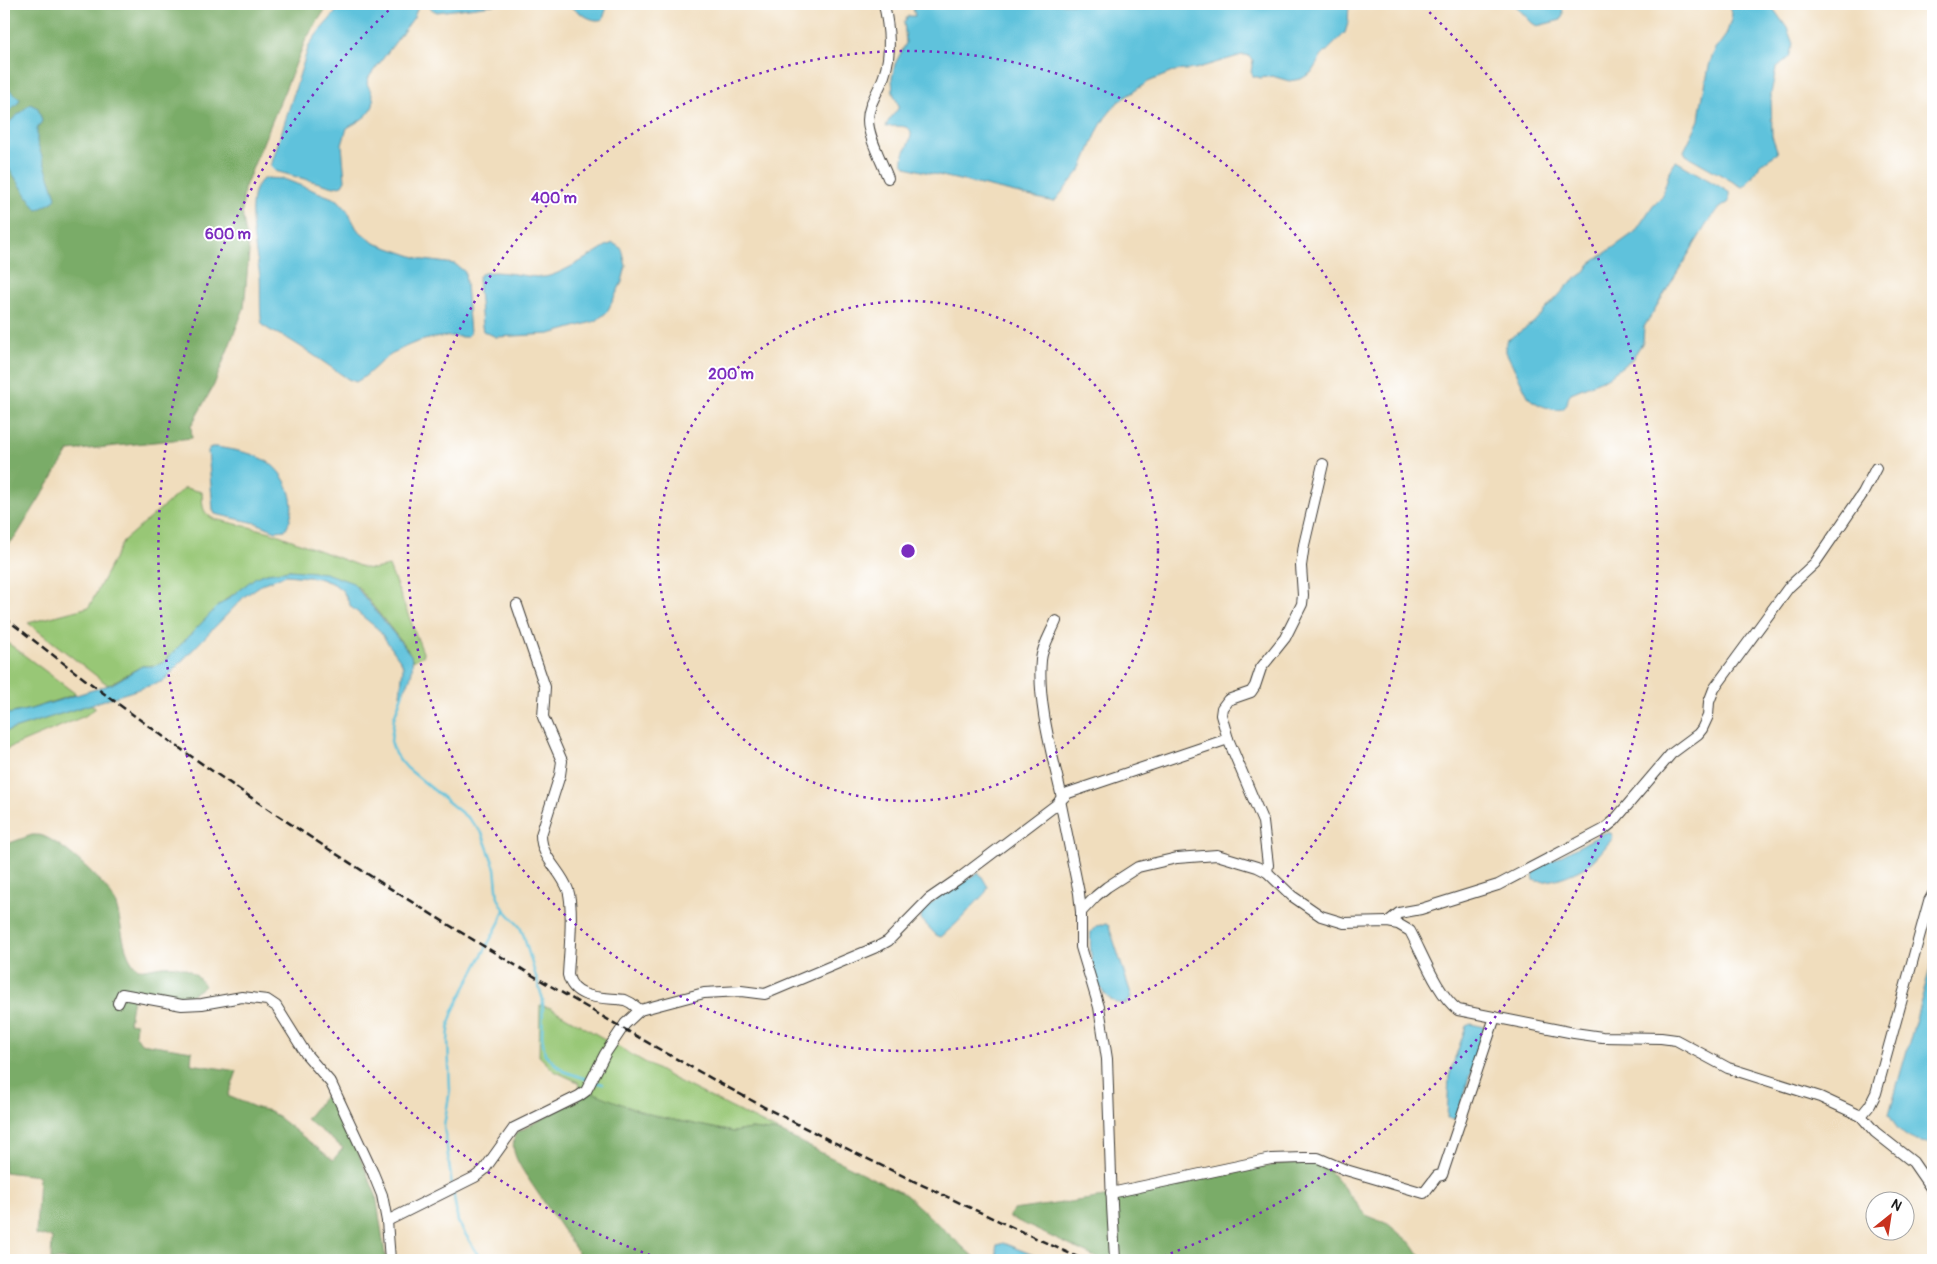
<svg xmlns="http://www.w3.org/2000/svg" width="1937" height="1264" font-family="Pangolin,sans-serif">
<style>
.green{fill:#98c776;stroke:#5a7249}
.forest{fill:#7aac67;stroke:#4b6442}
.water{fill:#5ec2dc;stroke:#3d6f7c}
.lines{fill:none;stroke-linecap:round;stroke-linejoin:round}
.stream{stroke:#5ec2dc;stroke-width:2.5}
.street-casing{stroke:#3c3934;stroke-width:12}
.street{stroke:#fff;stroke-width:10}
.rail{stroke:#1c1c1c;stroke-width:2.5;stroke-dasharray:8 4;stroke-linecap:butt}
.ring{fill:none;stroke:#7b2cbf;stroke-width:2.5;stroke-dasharray:2.5 5}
.centre{fill:#7b2cbf;stroke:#fff;stroke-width:2.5}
.ring-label{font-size:15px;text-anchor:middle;font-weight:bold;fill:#7b2cbf;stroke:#fff;stroke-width:4;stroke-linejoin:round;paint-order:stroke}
</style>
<rect width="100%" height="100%" fill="#fff"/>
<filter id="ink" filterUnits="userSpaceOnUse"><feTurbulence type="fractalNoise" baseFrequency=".02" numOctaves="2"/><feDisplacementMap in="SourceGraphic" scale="10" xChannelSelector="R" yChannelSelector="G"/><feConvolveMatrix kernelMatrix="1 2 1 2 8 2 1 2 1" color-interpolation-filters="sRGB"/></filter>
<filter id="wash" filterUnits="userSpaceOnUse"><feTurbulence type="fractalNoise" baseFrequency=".0096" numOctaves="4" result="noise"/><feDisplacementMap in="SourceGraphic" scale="20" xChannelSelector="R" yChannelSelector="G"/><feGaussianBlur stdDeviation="1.12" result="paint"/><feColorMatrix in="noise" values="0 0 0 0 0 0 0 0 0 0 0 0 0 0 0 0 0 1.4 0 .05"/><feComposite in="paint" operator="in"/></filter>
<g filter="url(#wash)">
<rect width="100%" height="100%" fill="#f0ddbd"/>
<g class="green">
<path d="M185,488L202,492C203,506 201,512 214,519L271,532L365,568L374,569L389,566L424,655L413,661L408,650L358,587L290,570L267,573L226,599L164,662L154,666H142L108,685L28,623L89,607L123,541Z"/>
<path d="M4,640L76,694L31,709L4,715Z"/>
<path d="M90,704L96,708L85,716L4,750V732Z"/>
<path d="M540,1005L551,1008L674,1079L780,1132L751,1129L733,1132L659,1117L634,1109L583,1097L578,1082L554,1071L539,1056Z"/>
</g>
<g class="forest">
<path d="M4,4H329L306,39L244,189L242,212L249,252L244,308L214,385L191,426L192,438L69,451L15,538L4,546Z"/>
<path d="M32,835C36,835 40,835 43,836C62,843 105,881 114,900C123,920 120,951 137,968C145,975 180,949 205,986L183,1000L134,991L129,1023L136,1024L135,1034L141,1043L192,1051L191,1064L237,1071L228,1096L257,1108L270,1111L333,1160L343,1148L306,1119L331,1089L376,1195L386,1260H51L52,1237L36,1235L39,1176L4,1172V845Z"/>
<path d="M592,1092L634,1109L659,1117L733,1132L751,1129L780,1132L906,1195L977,1260H583L525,1174C517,1161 509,1148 516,1133Z"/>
<path d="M1294,1161L1319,1163L1327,1167L1366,1215L1388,1224L1413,1245L1423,1260H1101L1009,1217L1013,1210L1132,1193Z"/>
</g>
<g class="water">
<path d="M341,4H419L414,17L409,24L369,77L367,83C368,87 371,90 372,94C379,112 359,121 347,128L342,145L345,180L342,185L334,187L275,171L271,166L308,48C316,31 332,20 341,4Z"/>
<path d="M427,4H500L437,12L431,9Z"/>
<path d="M567,4H608L603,19C591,24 577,10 567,4Z"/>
<path d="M912,4H1349L1348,23L1345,33L1321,57L1311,73L1301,79L1289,81L1272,76L1261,78L1253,76L1251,72L1253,60L1247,55H1242L1195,69L1175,71L1148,82L1118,102L1105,118L1098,130L1082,168L1054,202L925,172L907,167L903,163C900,148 932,121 886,127C888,118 896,114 899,106L893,93L892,78L895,64L906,43L904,22L908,16H915Z"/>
<path d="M1514,4H1562L1563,14L1561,20L1537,26L1532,23Z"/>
<path d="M1729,4H1770L1787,28L1793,44L1789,57L1776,68L1771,94L1772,136L1778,153L1761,164L1746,185L1742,187L1686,155L1684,151L1699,120L1701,105L1710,62L1715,50L1726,35L1731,20L1732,13Z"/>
<path d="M4,85L20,99L18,103L4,116Z"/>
<path d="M30,104L38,108L42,121L37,129V142L56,197L54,201L38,210L36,209L4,161V127Z"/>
<path d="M1676,161L1729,192V202L1716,211L1708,222L1644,327L1643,342L1632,359L1607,378L1571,393C1567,397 1569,402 1565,407C1559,415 1535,404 1529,398L1506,352V341L1533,323L1571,282L1584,273L1590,264L1635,232L1653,205L1662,196L1669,173Z"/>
<path d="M266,178L284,179L338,200L347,210L357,229L374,243L424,260L455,264L465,272L470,333L467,337H463C433,334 405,343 381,362C373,369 366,377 356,382L348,379C329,366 310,352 290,340C282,335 270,332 263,325C259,321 261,285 260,276C257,255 240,187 266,178Z"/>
<path d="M613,243L622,249L626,266L622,282L607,312L596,321L550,334L496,337L483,331L482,326L478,278L481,274C496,268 526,278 543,277C557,277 593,254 606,246Z"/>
<path d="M211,447H217C232,450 250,452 263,459C287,471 301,507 285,530L276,531L256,523L215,514L213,510L208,451Z"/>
<path d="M290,570L325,573L353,583L411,655C415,668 410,686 400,695L403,668L402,663L378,629L351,607L343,591L334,584L318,578L286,575L264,583L245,596L177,666L166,679L161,682L4,732V715L31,709L112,684L142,666H154L164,662L217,607L256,577L267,573Z"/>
<path d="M1604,833H1611L1613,838C1605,847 1598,857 1589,864C1580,872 1544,886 1534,880L1533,875L1538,868Z"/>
<path d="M978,873L981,875L988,887L986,892L957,923L941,937L936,935L921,919L922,911L941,895Z"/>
<path d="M1106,924L1109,926L1132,997L1126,1004C1095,1005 1088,955 1091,932L1096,926Z"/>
<path d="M1933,958V1143C1913,1144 1897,1133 1889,1114Z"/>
<path d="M1471,1024L1485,1027L1456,1119L1447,1118L1449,1076L1466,1026Z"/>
<path d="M1003,1243L1046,1260H998L996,1250L997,1245Z"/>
</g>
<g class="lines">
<g class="stream">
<path d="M403,692L394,718L391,741L395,754L407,768L469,819L482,833L495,868L498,898L504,909L520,927L523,934L543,1000L542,1037L545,1054L563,1071L589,1080"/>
<path d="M595,1082L603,1084"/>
<path d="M452,1186L444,1126L450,1090L448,1041L450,1020L454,1009L500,921L504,910"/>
<path d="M453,1191L458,1222L481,1260"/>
</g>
</g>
</g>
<g filter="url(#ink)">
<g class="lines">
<g class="street-casing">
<g id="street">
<path d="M884,4C889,28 892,53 884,76C879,91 868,104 868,120C868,137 882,162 888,178"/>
<path d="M517,605L545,687L543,717L562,761L560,775L541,835C541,858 561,870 568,890C574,908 569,954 568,975C574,1001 603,997 625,1000L631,1003L640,1010"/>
<path d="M1056,621C1051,633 1042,647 1041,660C1037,703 1053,757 1062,798"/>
<path d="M1228,739L1263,822L1268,865L1267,872"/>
<path d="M1060,800L1079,893L1081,912V947L1099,1007L1107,1059L1112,1205L1115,1260"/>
<path d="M1081,912L1096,896L1107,887L1138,867L1177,858L1217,855L1257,867L1267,872L1292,896L1321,916L1344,923L1388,922L1398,924L1410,931C1423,955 1437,994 1458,1010L1574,1033L1602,1037L1661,1038L1676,1040L1728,1068L1820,1097L1861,1116L1875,1132L1913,1162L1933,1191"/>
<path d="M1388,922L1399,913L1421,909L1498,885L1603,830L1614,821L1671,754L1698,734L1702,729L1708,716L1709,702L1714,689L1789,587L1815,563L1863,493L1876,468"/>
<path d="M118,1003L122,994L182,1005L202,1004L242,997L267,1000L276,1006L306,1054L331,1083L373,1173L382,1195L387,1221L390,1260"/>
<path d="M1861,1116L1870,1105L1876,1093L1929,901L1933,894"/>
<path d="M1111,1193L1271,1159L1304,1158H1318L1346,1170L1424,1193L1437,1176L1442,1175L1495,1017"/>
<path d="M387,1221L475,1177L484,1170L514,1128L579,1096L586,1091L605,1054L625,1024L640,1010L704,993L741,991L765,994L879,946L888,941L929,899L961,877L1056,805L1068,793L1228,739L1221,715L1222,708L1228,700L1251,692L1255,686L1261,668L1285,638L1302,604L1303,595L1301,566L1304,545L1323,464"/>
</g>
</g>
<use href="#street" class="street"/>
<path class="rail" d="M4,617C176,753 360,874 549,985C620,1027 691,1068 764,1107C869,1161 976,1211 1084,1260"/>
</g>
</g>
<g class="ring">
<circle cx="908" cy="551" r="250"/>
<circle cx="908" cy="551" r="500"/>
<path d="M664 1260A750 750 0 0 1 392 7M1424 7A750 750 0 0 1 1152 1260"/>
</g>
<circle cx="908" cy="551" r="8" class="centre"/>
<g class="ring-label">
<text x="554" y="203">400 m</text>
<text x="228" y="239">600 m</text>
<text x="731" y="379">200 m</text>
</g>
<rect width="1937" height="1264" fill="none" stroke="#fff" stroke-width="20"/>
<g transform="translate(1890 1216) rotate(30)"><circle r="24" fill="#ffffff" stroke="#a4a4a4"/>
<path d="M0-4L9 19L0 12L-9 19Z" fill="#c8321e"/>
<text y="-8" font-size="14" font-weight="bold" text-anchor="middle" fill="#1c1c1c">N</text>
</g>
</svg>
